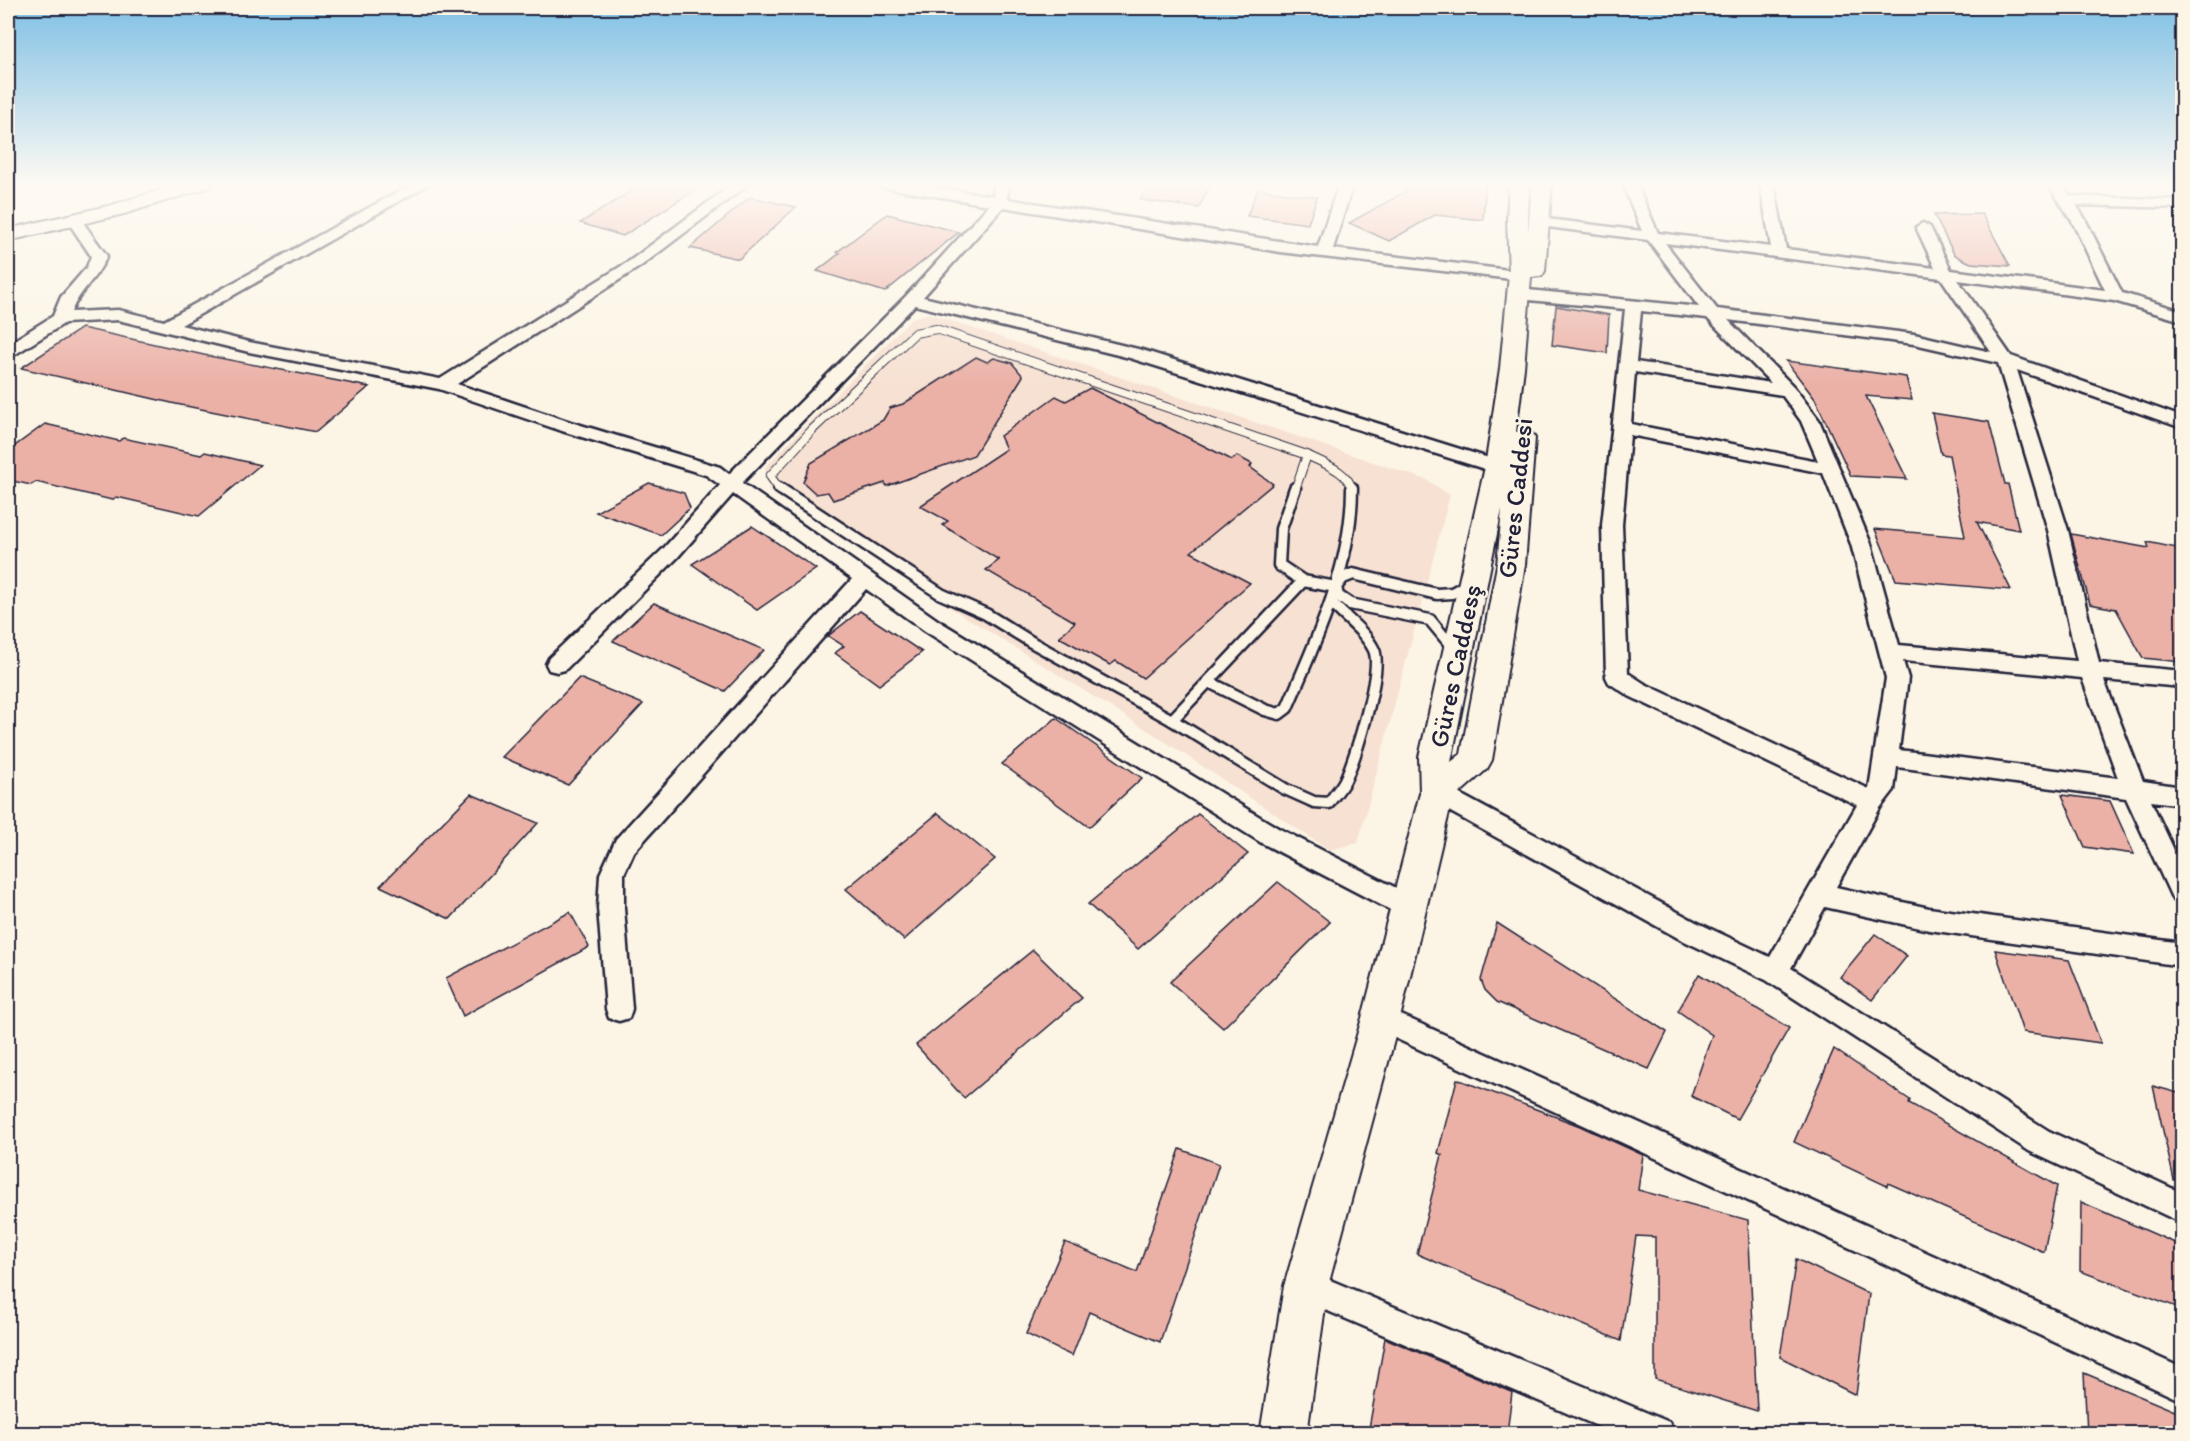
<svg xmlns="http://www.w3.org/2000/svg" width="2190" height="1441" font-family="Itim,sans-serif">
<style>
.built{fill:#f7e1d2}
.building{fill:#ebb1a7;stroke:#22223b;stroke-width:1.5}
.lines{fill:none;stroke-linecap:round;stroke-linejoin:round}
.lane-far1-casing{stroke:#22223b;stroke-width:10}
.lane-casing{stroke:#22223b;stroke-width:15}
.street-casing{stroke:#22223b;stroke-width:5}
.secondary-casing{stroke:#22223b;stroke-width:4}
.lane-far1{stroke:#fcf5e5;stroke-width:8}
.lane{stroke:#fcf5e5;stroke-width:10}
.street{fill:#fcf5e5;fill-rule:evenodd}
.secondary{fill:#fcf5e5;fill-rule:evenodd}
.labels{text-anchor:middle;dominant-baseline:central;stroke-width:5;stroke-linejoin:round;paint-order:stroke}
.street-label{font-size:26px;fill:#22223b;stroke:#fcf5e5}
</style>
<rect width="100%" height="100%" fill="#fcf5e5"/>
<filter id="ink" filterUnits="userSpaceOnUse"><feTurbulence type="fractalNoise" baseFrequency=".0167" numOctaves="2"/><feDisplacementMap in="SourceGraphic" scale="12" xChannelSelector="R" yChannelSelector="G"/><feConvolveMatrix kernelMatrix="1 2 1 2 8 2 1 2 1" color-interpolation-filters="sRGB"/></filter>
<g filter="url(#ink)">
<path class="built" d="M928,313L1427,480L1450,495L1358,843L1329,850L1152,733L893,572L769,491L765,467L912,318Z"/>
<g class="building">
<path d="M644,183H706L623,236L580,223Z"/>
<path d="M1149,183H1211L1199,208L1140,200Z"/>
<path d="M1421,183H1486L1483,220L1435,215L1389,241L1349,223Z"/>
<path d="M1258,189L1317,197L1308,224L1247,216Z"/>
<path d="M750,197L796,207L739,259L690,248Z"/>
<path d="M887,214L959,232L885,292L817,271L840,253L837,252Z"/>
<path d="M1982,214L2010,266L1971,263L1960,258L1954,254L1934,215Z"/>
<path d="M1556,306L1609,315L1607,353L1552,345Z"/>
<path d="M82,328L204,355L369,387L316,432L176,404L21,368Z"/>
<path d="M976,357L987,362L994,358L1012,363L1023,376L974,455L887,486L885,483L833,500L828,492L816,494L803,482L811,463L883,420L890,408L903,404Z"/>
<path d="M1786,361L1906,377L1912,400L1866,396L1907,479L1851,476L1815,399Z"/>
<path d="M1090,388L1232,460L1237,456L1252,464L1250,467L1273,484L1191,552L1250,583L1143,678L1116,661L1110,665L1059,637L1075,622L986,570L999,560L942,525L948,521L920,506L1006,449L1000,436L1056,396L1066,401Z"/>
<path d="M1932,413L1989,422L2005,484H2008L2019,530L1977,522L2011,590L1896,580L1875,529L1965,537L1949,455L1941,454Z"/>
<path d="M45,424L119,441L123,438L201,455L205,452L260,465L199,516L117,497L112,500L36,482L31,485L8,480V451Z"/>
<path d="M649,483L684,493L690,508L661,535L596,512Z"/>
<path d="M752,526L816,569L757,610L692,564Z"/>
<path d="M2071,534L2149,548L2147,542L2182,549V662L2143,658L2116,609L2090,604Z"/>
<path d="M654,603L764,650L725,691L613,641Z"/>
<path d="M860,611L922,652L879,685L835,653L844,646L828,636Z"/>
<path d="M579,678L643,704L568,785L502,757Z"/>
<path d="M1056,718L1142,778L1089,827L1002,764Z"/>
<path d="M471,794L538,823L450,919L380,886Z"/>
<path d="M2062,795L2110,801L2134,854L2085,847Z"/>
<path d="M938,813L995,859L904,940L846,889Z"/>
<path d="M1198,814L1248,854L1138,949L1088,904Z"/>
<path d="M1278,882L1330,922L1223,1028L1170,982Z"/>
<path d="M570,912L589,947L463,1016L446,978Z"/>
<path d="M1497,923L1667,1032L1649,1069L1497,1002L1485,990L1481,980Z"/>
<path d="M1875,934L1907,956L1872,1000L1840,977Z"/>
<path d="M1033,950L1082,998L964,1098L916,1045Z"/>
<path d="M1995,950L2069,960L2101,1043L2023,1032Z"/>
<path d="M1699,974L1789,1028L1737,1119L1691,1096L1712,1035L1678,1011Z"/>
<path d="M1834,1049L1910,1100L1909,1103L2057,1186L2044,1252L1888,1183L1887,1186L1794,1142Z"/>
<path d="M1457,1079L1580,1126L1643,1155L1638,1190L1748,1220L1757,1411L1655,1379V1237L1636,1236L1621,1341L1417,1254L1442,1155L1438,1153Z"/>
<path d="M2153,1086L2182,1094V1179L2174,1180Z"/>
<path d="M1180,1149L1219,1164L1160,1342L1089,1312L1072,1356L1026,1334L1065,1242L1137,1272Z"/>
<path d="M2081,1202L2182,1246V1309L2080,1271Z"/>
<path d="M1796,1259L1869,1294L1856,1395L1780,1357Z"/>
<path d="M1385,1338L1512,1392L1507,1434H1368Z"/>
<path d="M2084,1373L2182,1414V1434H2087Z"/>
</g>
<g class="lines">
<g class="lane-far1-casing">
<g id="lane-far1">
<path d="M780,490L770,476L812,430L915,333L936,329L1307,455C1322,463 1349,471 1352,490"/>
<path d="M1295,490L1307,455"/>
</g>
</g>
<g class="lane-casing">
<g id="lane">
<path d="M779,488L941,594L986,614L1033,643L1172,720L1285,789L1314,802L1329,803C1334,795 1341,788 1345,780C1355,759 1383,670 1374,650C1365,631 1345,618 1331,602"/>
<path d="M1295,488L1281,529L1279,565L1303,581L1336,587"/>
<path d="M1454,649L1430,620L1350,604L1338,596L1336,587L1343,578L1353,574L1437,594L1452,593L1470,583"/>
<path d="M1209,682L1265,710L1279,714L1287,708C1317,638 1352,566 1352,488"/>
<path d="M1172,720L1303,581"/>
</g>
</g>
<g class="street-casing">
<g id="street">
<path d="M414,183H431L181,325L249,342L440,379L631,260L734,183H750L641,266L457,384L574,423L720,467L729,474L906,296L989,205L882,187L875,183H909L993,196L995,183H1009L1007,199L1318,247L1339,183H1353L1333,249L1526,272L1528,275L1526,278L1520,280L1280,252L1003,207L923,297L1142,350L1505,463L1507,467L1505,471H1491L1130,358L915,305L742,483L939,621L1278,828L1418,899L1422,907L1418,915L1409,918L1400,915L1260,842L925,631L866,589L634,852L624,874V908L632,1009L629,1018L619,1021L609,1018L606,1009L598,908L600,874L616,839L852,579L733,494L677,558L565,670L557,672L549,670L546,664L549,658L663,549L720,485L706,475L562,431L439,389L249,352L118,320L65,323L14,355L8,356V344L53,316L61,297L87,267L91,256L67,220L69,217H79L107,256C98,277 79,291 71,312L118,310L164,321Z"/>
<path d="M1622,183H1636L1658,233L1771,247L1760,183H1774L1786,249L1935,268L1916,227L1923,223L1930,227L1951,270L2105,290L2071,219L2047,183H2061L2070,196L2182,200V208L2076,205L2085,219L2122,293L2182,311V321L2114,301L1958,280L2011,356L2182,417V428L2017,370L2068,530L2099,663L2182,671V687L2104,680L2143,781L2182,787V805L2151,801L2182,867V903L2173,900L2126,798L1897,767L1894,790L1880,808L1836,887L1929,908L2182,943V966L1929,930L1825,907L1791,968L2049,1131L2182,1193V1223L2029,1151L1766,980L1678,938L1429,800L1425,793L1429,786L1437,784L1445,786L1696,922L1770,957L1857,805L1629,696L1609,683L1606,677L1602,525L1625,309L1518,299L1510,294L1518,289L1699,307L1648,240L1540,226L1533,222L1540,218L1642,231ZM1665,243L1941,278L1991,352L1914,334L1717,309ZM1641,311L1707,318L1771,383L1636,362ZM1728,320L1914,344L1998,363L2048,530L2077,661L1899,645L1871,544L1819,420L1794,387ZM1635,372L1782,395L1801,421L1818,461L1631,424ZM1630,435L1823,473L1851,544L1886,678L1869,789L1645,684L1628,673L1622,525ZM1903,661L2082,678L2118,778L1899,750L1908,678Z"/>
<path d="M1381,1006L2182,1368V1401L1371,1027L1367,1018L1371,1009Z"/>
<path d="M1306,1270L1669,1422L1674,1434H1616L1295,1297L1290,1286L1295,1275Z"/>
</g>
</g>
<g class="secondary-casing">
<g id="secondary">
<path d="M182,183H213L210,187L124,214L8,241V229L112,205Z"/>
<path d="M1509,183H1529L1528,233L1532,183H1552L1545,271L1542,276L1531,277L1524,368L1516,432L1522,430L1531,432L1535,438L1525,565L1492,760L1487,769L1452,800L1400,1018L1328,1286L1307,1434H1260L1284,1286L1362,1018L1420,793L1419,757L1485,467L1500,368L1509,275L1507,219ZM1502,509L1497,565L1461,754L1451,762Z"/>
</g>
</g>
<use href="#lane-far1" class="lane-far1"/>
<use href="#lane" class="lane"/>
<use href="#street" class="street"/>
<use href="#secondary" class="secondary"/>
</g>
</g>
<linearGradient id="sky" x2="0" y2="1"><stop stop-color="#7fc0e5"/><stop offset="0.48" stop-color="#fefaf3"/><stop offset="1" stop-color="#fefaf3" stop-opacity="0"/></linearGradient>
<rect width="2190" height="385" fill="url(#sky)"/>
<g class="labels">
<g class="street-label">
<text transform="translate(1515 498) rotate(-84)">Güres Caddesi</text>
<text transform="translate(1455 666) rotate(-78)">Güres Caddesş</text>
</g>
</g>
<rect width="2190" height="1441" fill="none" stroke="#fcf5e5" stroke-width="30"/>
<rect x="15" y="15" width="2160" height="1411" fill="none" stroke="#22223b" stroke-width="2" filter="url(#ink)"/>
</svg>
